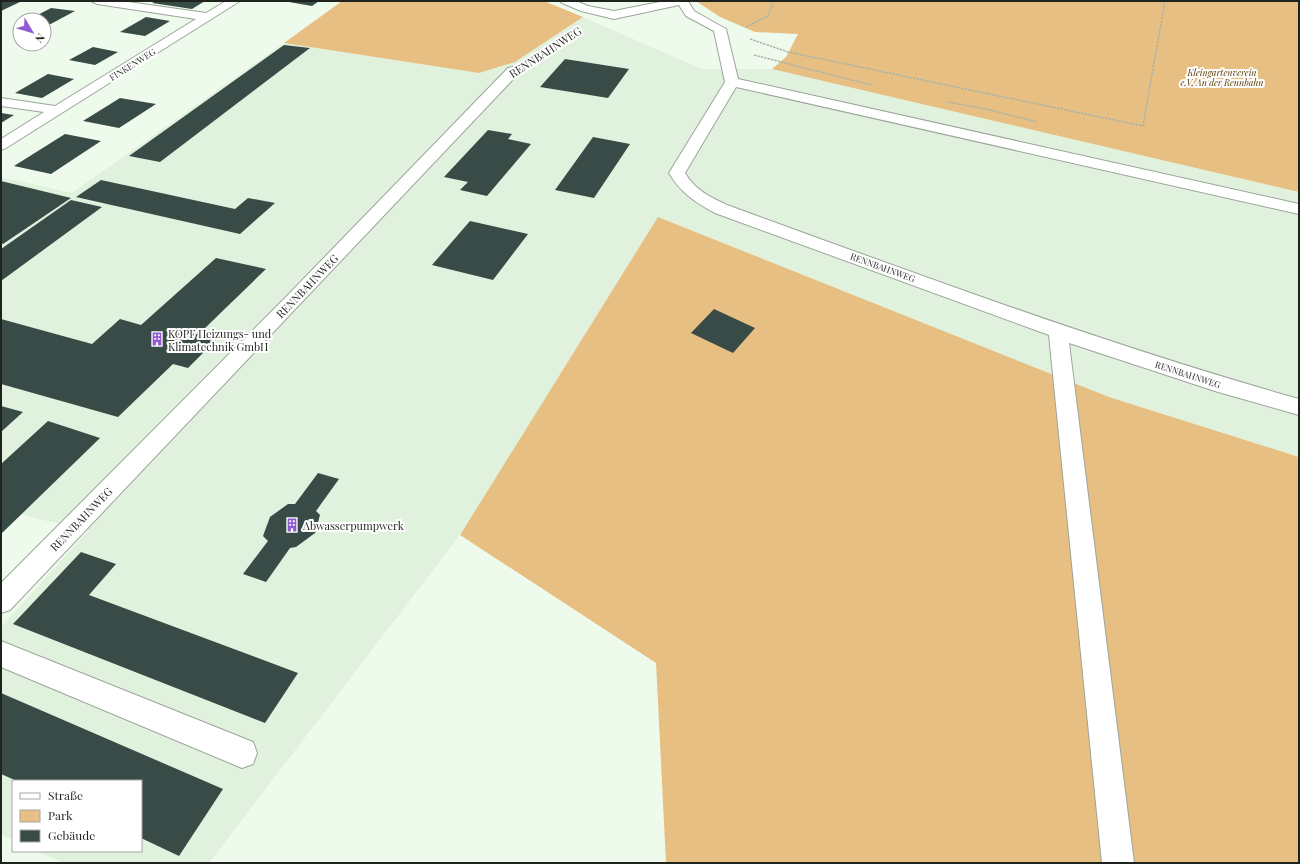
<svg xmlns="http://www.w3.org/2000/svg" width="1300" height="864" font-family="'Playfair Display',serif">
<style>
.built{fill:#e0f2dd}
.green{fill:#e8bf82}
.building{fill:#394b46}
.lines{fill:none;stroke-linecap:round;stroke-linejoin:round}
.minor-casing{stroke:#9aa698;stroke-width:2}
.path{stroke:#a9b3a7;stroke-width:1.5;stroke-dasharray:2.5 1;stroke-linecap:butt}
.minor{fill:#fff;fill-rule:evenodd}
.labels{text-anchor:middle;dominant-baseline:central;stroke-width:4;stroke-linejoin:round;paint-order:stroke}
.far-street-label{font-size:9px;fill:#1f231e;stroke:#fff}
.far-park-label{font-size:9px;font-style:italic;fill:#583a00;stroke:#fff}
.street-label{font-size:11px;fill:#1f231e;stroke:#fff}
.poi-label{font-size:11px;fill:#1f231e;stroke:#fff;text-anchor:start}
</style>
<rect width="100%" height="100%" fill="#eefbec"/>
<path class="built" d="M583,17L702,69H772L1299,192V457L1109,397L658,217L460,535L209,863H63L37,851H141V781H13V840L1,834V627L89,530L33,518L1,508V177L72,193L284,43L479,73L515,62Z"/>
<g class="green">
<path d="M342,1H544L583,17L515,62L479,73L284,43Z"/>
<path d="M696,1H1299V192L772,69L786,57L798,34L755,32L720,17Z"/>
<path d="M658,217L1109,397L1299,457V863H666L656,663L460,535Z"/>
</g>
<g class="building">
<path d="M1,1H22L1,11Z"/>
<path d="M156,1H205L192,9L152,3Z"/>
<path d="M283,1H319L312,6Z"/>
<path d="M51,8L75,11L47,26H44V20H28Z"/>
<path d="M146,17L170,21L145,36L120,32Z"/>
<path d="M284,45L310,48L160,162L129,156Z"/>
<path d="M93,47L118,52L95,65L69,60Z"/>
<path d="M565,59L629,69L608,98L540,87Z"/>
<path d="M48,74L74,79L42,98L15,93Z"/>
<path d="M120,98L156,104L119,128L83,121Z"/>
<path d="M1,113L14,115L1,123Z"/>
<path d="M488,130L512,134L508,139L531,144L487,196L460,190L468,182L444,177Z"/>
<path d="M65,134L101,141L51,174L14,166Z"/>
<path d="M593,137L630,144L594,198L555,190Z"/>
<path d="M101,180L235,209L248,198L275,203L240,234L76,197Z"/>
<path d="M1,181L71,198L3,244L1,243Z"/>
<path d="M71,200L102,207L1,281V249Z"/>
<path d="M470,221L528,234L493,280L432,265Z"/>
<path d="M216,258L266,269L203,330L221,335L188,368L173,364L118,417L1,384V319L92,344L120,319L141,325Z"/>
<path d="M714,309L755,328L733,353L691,333Z"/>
<path d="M1,406L23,412L1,432Z"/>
<path d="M48,421L100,438L1,534V464Z"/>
<path d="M318,473L339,479L316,511L320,515L315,533L296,547L290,548L266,582L243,574L268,541L263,536L270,517L288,504H295Z"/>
<path d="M81,552L116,564L89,595L298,673L265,723L13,624Z"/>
<path d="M1,693L223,789L179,856L141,838V781H17L1,774Z"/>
</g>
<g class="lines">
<g class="minor-casing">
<g id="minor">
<path d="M91,1H121L206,13L226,1H240L6,148L1,150V139L44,112L1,106V98L55,106L196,19L97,4Z"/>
<path d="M560,1H576L588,6L614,11L665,1H688L694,11L726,29L738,79L1299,204V214L736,87L685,173C695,190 710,197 727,205C917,274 1104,344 1299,399V415L1218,392L1069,343L1134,863H1102L1049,335L715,213C695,202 681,193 669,173L725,82L714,31L686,16L679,5L614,19L581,11L562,3Z"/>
<path d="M513,67L518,68L520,71L518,74L10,610L1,613V583L284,299L508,68Z"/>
<path d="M1,641L253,742L257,753L253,764L242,768L1,667Z"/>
</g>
</g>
<g class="path">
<path d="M746,27L768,16L774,1"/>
<path d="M750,39L788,52L1143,126L1165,1"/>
<path d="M754,55L871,85"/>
<path d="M536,57L575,32"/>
<path d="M948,102L986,109L1037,122"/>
</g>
<use href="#minor" class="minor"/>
</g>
<defs>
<g id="building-bare" transform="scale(1.08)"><path d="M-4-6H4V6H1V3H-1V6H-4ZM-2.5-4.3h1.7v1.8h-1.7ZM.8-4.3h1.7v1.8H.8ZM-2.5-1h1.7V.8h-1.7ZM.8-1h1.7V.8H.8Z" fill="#905ad2" stroke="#fff" stroke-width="2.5" paint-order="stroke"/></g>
</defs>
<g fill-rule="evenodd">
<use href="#building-bare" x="157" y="339"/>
<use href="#building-bare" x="292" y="525"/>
</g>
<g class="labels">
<g class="far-street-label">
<text transform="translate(132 64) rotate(-32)">FINKENWEG</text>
<text transform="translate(883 267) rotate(20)">RENNBAHNWEG</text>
<text transform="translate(1188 374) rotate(18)">RENNBAHNWEG</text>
</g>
<g class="far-park-label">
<text x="1222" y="72">Kleingartenverein<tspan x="1222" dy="10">e.V. An der Rennbahn</tspan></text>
</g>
<g class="street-label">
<text transform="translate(545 52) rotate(-33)">RENNBAHNWEG</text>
<text transform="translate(307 286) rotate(-46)">RENNBAHNWEG</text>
<text transform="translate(81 519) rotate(-46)">RENNBAHNWEG</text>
</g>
<g class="poi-label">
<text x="168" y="333">KOPF Heizungs- und<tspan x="168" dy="13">Klimatechnik GmbH</tspan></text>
<text x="303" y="525">Abwasserpumpwerk</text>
</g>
</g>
<rect width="1300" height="864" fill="none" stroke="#1f231e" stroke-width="4"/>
<rect x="12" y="780" width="130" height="72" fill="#ffffff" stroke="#a5a7a5"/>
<rect x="20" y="793" width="20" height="6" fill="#ffffff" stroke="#a5a7a5"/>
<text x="48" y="800" font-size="12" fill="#1f231e">Straße</text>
<rect x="20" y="810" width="20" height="12" fill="#e8bf82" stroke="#a5a7a5"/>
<text x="48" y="820" font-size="12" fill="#1f231e">Park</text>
<rect x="20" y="830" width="20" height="12" fill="#394b46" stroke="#a5a7a5"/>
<text x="48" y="840" font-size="12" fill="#1f231e">Gebäude</text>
<g transform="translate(32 32) rotate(128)"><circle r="19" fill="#ffffff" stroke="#a5a7a5"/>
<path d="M0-3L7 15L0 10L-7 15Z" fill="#905ad2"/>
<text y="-6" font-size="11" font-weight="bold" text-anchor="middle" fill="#1f231e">N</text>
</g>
</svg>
